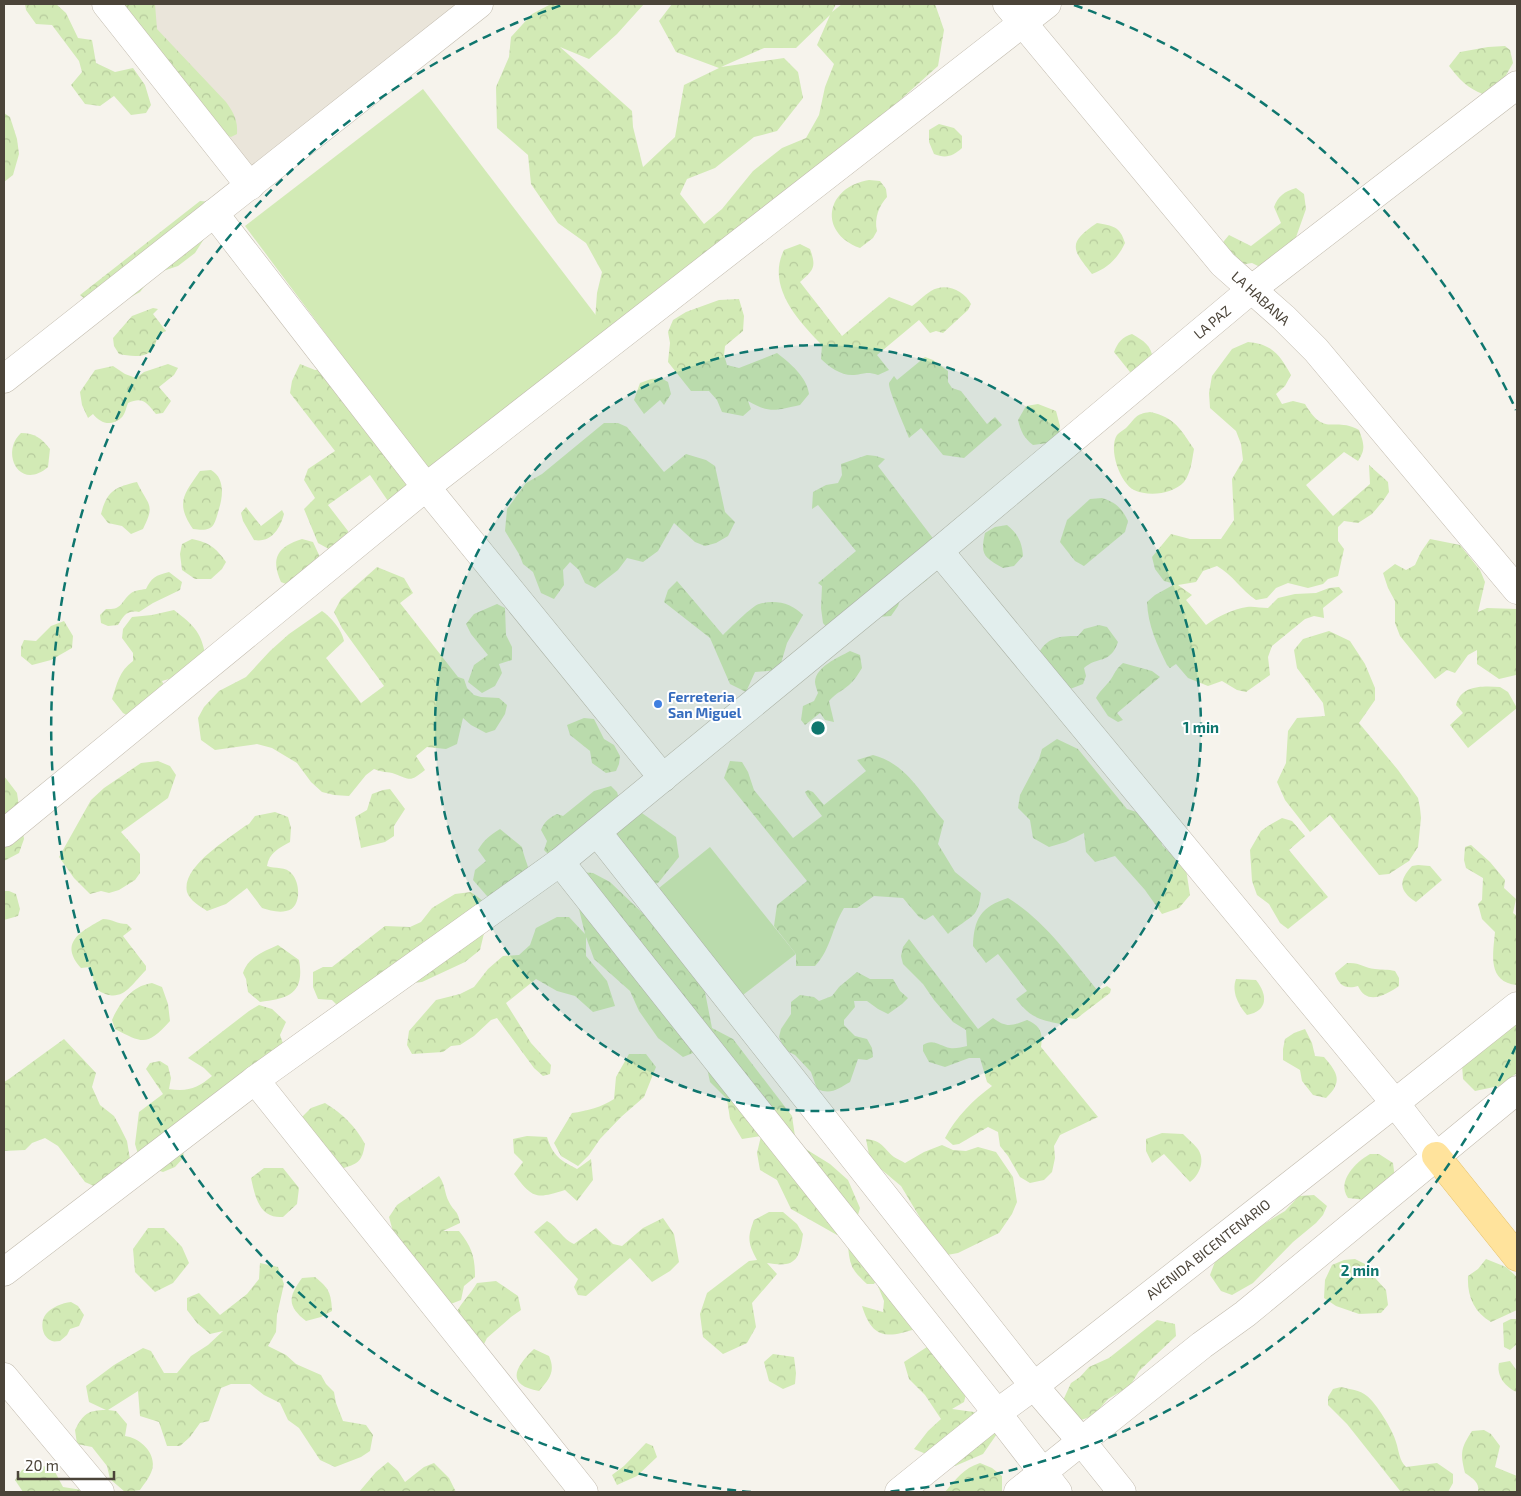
<svg xmlns="http://www.w3.org/2000/svg" width="1521" height="1496" font-family="'Exo 2',sans-serif">
<style>
.residential{fill:#eae5da}
.forest{fill:url(#forest-crowns);fill-rule:evenodd}
.pitch{fill:#d2eab5}
.lines{fill:none;stroke-linecap:round;stroke-linejoin:round}
.minor-casing{stroke:#c2bbae;stroke-width:29}
.major-casing{stroke:#e6c16a;stroke-width:29}
.minor{stroke:#fff;stroke-width:28}
.major{stroke:#ffe39c;stroke-width:28}
.ring{fill:none;stroke:#0f766e;stroke-width:2.5;stroke-dasharray:9 6}
.shop-dot{fill:#3f7fe0;stroke:#fff;stroke-width:2}
.labels{text-anchor:middle;dominant-baseline:central;stroke-width:4;stroke-linejoin:round;paint-order:stroke}
.street-label{font-size:14px;fill:#4b4439;stroke:#fff}
.shop-label{font-size:14px;font-weight:bold;fill:#366cbe;stroke:#fff;text-anchor:start}
.centre{fill:#0f766e;stroke:#fff;stroke-width:2.5}
.ring-label{font-size:15px;text-anchor:middle;font-weight:bold;fill:#0f766e;stroke:#fff;stroke-width:4;stroke-linejoin:round;paint-order:stroke}
</style>
<defs>
<pattern id="forest-crowns" width="20" height="18" patternUnits="userSpaceOnUse" patternTransform="scale(1.25)"><rect width="20" height="18" fill="#d2eab5"/><path d="M2 6a3 3 0 1 1 6 0M12 15a3 3 0 1 1 6 0" fill="none" stroke="#b6ca9c"/></pattern>
</defs>
<rect width="100%" height="100%" fill="#f6f3ec"/>
<path class="residential" d="M121,4H485L261,177Z"/>
<g class="forest">
<path d="M25,4H56L66,13L78,38L92,40L96,63L115,72L133,68L145,85L151,105L146,113L131,115L114,96L100,106L85,104L71,85L82,72L79,61L52,25L36,24L26,10Z"/>
<path d="M117,4H155L157,29L226,102C234,113 238,121 237,134L231,137L219,132L198,97L177,76Z"/>
<path d="M551,4H644L617,34L589,59L560,47L632,111L633,127L643,167L675,137L684,85L719,68L676,52L659,21L672,4H836L832,12L842,4H935L944,30L938,66L851,144L611,335L595,320L597,293L602,272L586,243L558,223L531,184L528,155L497,128L496,87L509,57L511,37L532,14ZM830,15L817,45L834,64L825,87L819,115L806,138L782,148L753,171L722,209L704,224L680,194L687,179L715,168L754,137L777,131L803,98L798,72L784,58L721,67L764,48H796Z"/>
<path d="M1505,46L1510,50L1513,63L1505,77L1483,94C1467,88 1460,80 1449,66L1460,52L1488,47Z"/>
<path d="M4,113L10,117L17,139L19,154L13,175L4,182Z"/>
<path d="M939,124L954,128L962,136V148C953,156 946,159 934,154L929,142V130Z"/>
<path d="M869,180L880,181L886,189L887,197C879,206 874,218 877,231L873,238L860,248C817,232 826,187 869,180Z"/>
<path d="M1296,188L1304,194L1306,209L1295,240L1260,267L1252,263L1233,266L1219,247L1229,235L1251,246L1281,223L1274,207C1278,196 1284,192 1296,188Z"/>
<path d="M200,201L212,202L211,228L195,253L178,266L154,274L140,292L102,313L80,295Z"/>
<path d="M1097,223C1113,226 1120,226 1125,243C1118,258 1108,268 1092,274C1072,249 1067,243 1097,223Z"/>
<path d="M800,244L810,249C817,268 813,270 800,282L842,336L889,297L912,306C918,302 924,295 931,291C945,282 964,290 971,304L968,310L943,333L936,331L930,333L919,320L877,355L889,370L878,375C866,371 865,374 854,375C842,376 829,367 821,359L822,345C798,321 766,286 784,250Z"/>
<path d="M739,299L744,316L743,331L725,346L724,355L727,365L739,368L777,353C790,363 807,377 809,394L800,405C777,410 770,414 748,401L751,409L743,416L722,412L717,400L709,391H691L668,362L670,343L668,332L673,320L686,312L719,300Z"/>
<path d="M153,308L158,309L153,314L166,331L159,334C156,339 156,345 153,349C146,359 129,356 119,354L114,346L113,338L132,316Z"/>
<path d="M1132,334C1144,341 1151,345 1153,359L1139,377L1130,372L1114,352C1118,342 1122,337 1132,334Z"/>
<path d="M1248,342C1272,344 1280,355 1291,375L1285,386L1276,394L1282,404L1293,401L1305,404C1325,438 1333,416 1359,430C1364,444 1366,449 1358,461L1344,452L1306,485L1333,516L1370,484L1369,465L1388,482L1389,492L1383,501L1372,514L1358,523L1344,521L1338,527V541L1344,549L1338,576L1328,579L1323,584L1308,588L1288,583L1276,588L1267,598L1256,600C1241,590 1233,575 1217,566L1203,571L1196,582L1178,585L1192,595L1186,600L1206,625C1217,617 1233,609 1247,607C1253,606 1261,608 1268,608L1278,598L1295,594L1316,593L1329,588L1339,587L1343,592L1323,608L1324,618L1314,616L1305,619L1272,646L1268,657L1270,675L1246,692L1237,690L1222,681L1208,686L1188,678L1176,664L1170,668L1167,665C1157,644 1148,626 1147,602L1155,595L1175,584L1164,581L1155,569L1152,557L1171,534L1190,539H1221L1234,520L1232,479L1243,460L1241,444L1236,431L1210,408L1209,393L1212,376L1232,349Z"/>
<path d="M925,357L933,360L948,371V382L952,388L961,391L987,424L995,417L1002,425L964,458L943,455L921,428L909,438C906,429 888,390 889,383C890,381 892,379 894,376L897,380Z"/>
<path d="M168,364L178,368L174,375L159,387L171,401L163,413L156,414C147,403 143,396 128,403C126,408 125,415 121,418C111,427 100,423 93,414L88,418L82,405L80,392L95,370L113,366L125,374L136,378L144,372Z"/>
<path d="M300,364L315,370L329,369L398,454L412,500L388,501L370,475L328,505L348,531L351,548L334,552L318,543L304,509L315,498L304,480L308,469L335,451L290,393L292,381Z"/>
<path d="M661,378L668,382L671,394L664,405L660,400L644,414L634,400L640,383L651,379Z"/>
<path d="M1038,404L1056,411L1060,426L1059,436L1048,443L1033,445C1024,438 1021,432 1018,420L1026,406Z"/>
<path d="M1150,412C1175,417 1181,430 1194,449C1192,460 1191,473 1184,482C1173,494 1149,497 1134,490C1120,483 1108,449 1117,435C1119,433 1123,430 1126,428C1136,418 1135,414 1150,412Z"/>
<path d="M604,423H618L627,427L664,472L686,454L706,460L715,466L725,512L735,522L728,536L716,543L705,546L695,542L674,523L658,551L643,562L627,558L618,570L595,588L585,583L579,570L570,562L563,570L564,585L554,599L541,593L533,572L523,564L519,554L505,531L507,509L526,483L542,474Z"/>
<path d="M21,433C35,433 41,438 50,449L48,467C19,492 0,452 21,433Z"/>
<path d="M867,455L876,456L885,459L878,466L932,537L938,552L927,580L901,598L898,606L891,616L878,617L834,636L823,623L821,608L822,586L818,583L856,551L818,505L812,509L813,492L826,485L838,483L842,475L841,464Z"/>
<path d="M211,470C225,478 223,496 219,509C214,526 214,532 193,529C175,503 184,494 200,471Z"/>
<path d="M137,482C148,506 156,503 143,529L131,534L122,526L108,523L101,514C107,491 115,487 137,482Z"/>
<path d="M1102,498C1115,502 1122,508 1128,521L1125,532L1084,566L1075,561L1060,542L1067,520L1090,499Z"/>
<path d="M246,507L261,526L282,510L284,514C280,529 271,543 254,540L243,521L241,513Z"/>
<path d="M1007,525C1018,534 1022,542 1023,556L1014,566L1003,568C984,557 980,555 985,533L995,527Z"/>
<path d="M192,539C210,543 215,547 226,562L222,569L211,579H195L182,570L180,554L182,544Z"/>
<path d="M302,539L313,542L319,555V571L291,586L281,582C270,557 278,547 302,539Z"/>
<path d="M1430,539L1460,545L1480,570L1485,582L1478,612L1487,608L1517,609V674L1516,675L1499,679L1477,664V650L1468,655L1455,673L1447,670L1435,679L1400,636L1395,623V601L1388,588L1383,573L1395,564L1406,570L1415,565L1421,552Z"/>
<path d="M377,567L404,578L413,593L400,603L458,677L464,679L467,688L474,695L481,697L499,698L507,705L505,714L495,730L486,733L471,725L463,718L457,744L446,749L427,747L416,756L425,770C410,782 411,780 395,774C387,771 383,773 374,769L366,775L349,796L334,795L322,792L311,782L297,763L272,748L257,744L215,750L201,740L198,718L204,707L219,691L246,677L270,651L289,634L322,611C331,617 342,630 344,641L326,658L361,703L384,686L342,628L334,612L341,599Z"/>
<path d="M169,572L182,582L180,590L153,603L139,612C127,610 124,615 118,625L108,626L101,623L100,615L106,609C122,610 120,603 130,594C134,590 140,590 146,589C151,578 156,575 169,572Z"/>
<path d="M677,581L723,635C730,628 752,606 759,604C775,599 792,603 803,615L787,643L779,670L755,672L746,692L730,684L710,638L664,602L668,590Z"/>
<path d="M497,604L505,608L506,635L512,647V660L499,664L502,673L495,686L482,693L468,682L474,665L488,655L471,634L466,624L474,614Z"/>
<path d="M174,610C195,626 202,633 206,659L176,677L162,681L166,690L136,720L123,713L112,699C117,684 119,671 133,661V653L122,638L123,629L132,617L152,615Z"/>
<path d="M64,621L73,636L72,648L51,660L32,665L21,656V647L24,640L36,641L51,626Z"/>
<path d="M1099,625L1107,627L1118,642C1110,665 1097,656 1084,668L1086,676L1083,684L1065,691L1037,656C1047,637 1058,636 1078,636L1084,629Z"/>
<path d="M1329,631L1350,641L1365,664L1375,688V700L1359,723L1398,770L1418,798L1420,808L1421,818L1418,847L1409,861L1389,874L1379,875L1330,815L1310,832L1285,800L1277,782L1286,763L1288,731L1297,718L1325,716L1323,703L1297,668L1294,650L1303,639Z"/>
<path d="M850,651L860,655L862,668C858,674 855,680 849,685C841,692 837,692 829,701L834,722L825,720L820,713L805,725L801,720L803,706L814,701L818,693C817,690 815,685 815,682C816,666 838,658 850,651Z"/>
<path d="M1123,663L1152,671L1160,677L1117,713L1123,720L1118,722L1108,716L1096,698C1100,691 1103,689 1107,684C1114,677 1114,670 1123,663Z"/>
<path d="M1500,687L1508,692L1517,708L1468,748L1450,725L1463,713L1456,705C1461,685 1482,686 1500,687Z"/>
<path d="M584,718L594,719L604,739L614,745L620,756L619,764L616,771L606,773L592,763L590,751L570,735L567,725Z"/>
<path d="M1057,739L1078,749L1127,809L1153,817L1161,832L1162,845L1186,869L1190,895L1179,908L1162,914L1145,890L1115,856L1095,862L1086,852L1084,833L1066,842L1049,847L1033,838L1030,820L1018,808L1020,795L1039,759L1042,749Z"/>
<path d="M873,755C908,764 922,796 944,821L938,844L955,872L981,893C980,900 979,907 975,913C973,917 953,929 948,934L933,915L925,920L919,917L903,898L874,896L857,908H844C831,929 832,947 815,966H796V954L774,926L777,905L807,881L724,778L730,761L742,762L748,772L754,790L793,838L822,816L807,796L805,792L808,790L813,792L824,805L866,771L857,760Z"/>
<path d="M158,761L170,766L176,775L168,798L121,832L140,854V873L135,880L119,890L109,893L101,891L90,894L74,878L59,857L91,800L104,788L141,763Z"/>
<path d="M4,776L17,793L24,839L19,853L4,861Z"/>
<path d="M611,786L617,792L620,802L551,857L544,850L547,841L541,830C544,822 549,818 557,814L563,816L594,791Z"/>
<path d="M390,789L405,809L394,826V836L385,842L361,848L355,817L367,810L372,794L383,790Z"/>
<path d="M639,811L676,837L679,857L658,883L635,891L609,823Z"/>
<path d="M275,812L288,817L291,828L290,842C279,848 269,853 267,866C275,869 286,866 292,874C301,884 301,909 286,911C278,913 269,910 262,908L247,888L226,904L207,911C200,906 190,901 187,892C181,867 228,839 245,826L249,824L255,816Z"/>
<path d="M1282,818L1292,821L1305,836L1289,850L1328,897L1288,929L1280,923L1269,904L1257,895L1252,881L1250,850L1261,831L1268,826Z"/>
<path d="M500,829L522,847C524,858 529,866 530,877L501,902L487,896L473,880L475,870L486,861L478,850C484,840 490,835 500,829Z"/>
<path d="M1471,845L1490,862L1505,880L1504,888L1516,899L1513,913L1517,916V985C1487,982 1493,954 1495,932L1482,919L1478,904L1482,900L1483,878L1466,868L1464,860L1465,847Z"/>
<path d="M1418,865L1430,866L1442,880L1416,902C1399,891 1398,881 1412,866Z"/>
<path d="M580,872L593,873L610,882L675,944L704,987L712,1028L733,1039L792,1116L796,1143L830,1164L848,1180L860,1208L856,1222L837,1235L791,1209L777,1180L760,1170L757,1153L761,1136L742,1139L730,1119L727,1099L710,1082L703,1049L683,1057L658,1038L639,1011L630,991L594,959L586,937V956L607,981L615,1006L593,1012L575,996L557,991L536,979L506,1003L531,1043L551,1065L550,1074L543,1076L534,1068L497,1018L491,1020L474,1036L460,1045L451,1046L443,1052L412,1054L407,1045L409,1031L436,1000L460,994L474,987L488,969L503,956L519,955L530,945L536,928L557,917H569L585,934L578,905Z"/>
<path d="M4,891H9L16,894L20,909L18,916L4,920Z"/>
<path d="M471,892L487,904L486,925L480,950L465,962L422,982L408,983L341,1009L332,1000L318,999L313,987V972L323,967H332L385,926L410,927L421,922L432,908L455,894Z"/>
<path d="M1008,898C1045,921 1070,957 1098,991L1107,986L1111,989L1110,993L1076,1019L1068,1018L1061,1024C1039,1020 1030,1017 1016,999L1027,991L998,954L986,963L973,946C974,918 981,907 1008,898Z"/>
<path d="M103,919C112,919 117,924 127,924L132,929L123,936L146,966V970C130,986 121,1006 96,989L90,967L81,968C58,942 82,931 103,919Z"/>
<path d="M909,939L978,1029L993,1018C1007,1028 1011,1026 1027,1020C1041,1026 1043,1033 1041,1047L1098,1117L1060,1135L1054,1146L1055,1158L1052,1172L1044,1180L1030,1183L1020,1177L1008,1156L1000,1146L998,1132L988,1127L959,1144L953,1145L945,1138C956,1117 973,1100 992,1086L987,1082L980,1058H969L945,1067L929,1062L923,1051V1045C933,1038 940,1046 950,1048C955,1049 962,1047 967,1046L966,1030L953,1022L934,1000L923,984L903,964L901,956L903,947Z"/>
<path d="M278,945L299,960C305,993 289,999 260,1002L248,992L246,979L243,973C248,957 263,952 278,945Z"/>
<path d="M1347,963C1360,962 1364,968 1375,969C1382,970 1388,969 1395,971L1399,978V986C1386,995 1367,1006 1358,986C1346,990 1338,985 1335,973Z"/>
<path d="M857,972L870,979H893L900,991L908,998L902,1004L888,1014L878,1009L867,1001H854L855,1007L844,1020V1025L855,1036L867,1039L872,1048L873,1057L867,1060L858,1059L850,1082C838,1089 831,1095 817,1089L811,1072L795,1055L785,1050L779,1037L781,1029L791,1014V1002L800,995L814,997L819,1001L832,996L839,987Z"/>
<path d="M1236,979L1256,980C1268,995 1268,1011 1247,1015C1239,1006 1231,992 1236,979Z"/>
<path d="M152,983L162,987L168,1004L170,1021C147,1046 144,1044 115,1029L112,1020C120,1002 132,986 152,983Z"/>
<path d="M259,1005L272,1009L286,1022L280,1035L287,1055L232,1110L224,1122L201,1112L182,1143L184,1157L175,1167L163,1172L148,1167L140,1161L135,1144L139,1112L163,1094L146,1069L150,1063L160,1061L168,1066L171,1078L169,1089C188,1092 198,1088 212,1076L204,1068L188,1058L249,1011Z"/>
<path d="M1517,1008V1073L1499,1086L1475,1091L1463,1079L1462,1064Z"/>
<path d="M1305,1029L1312,1043L1315,1056L1324,1057C1338,1073 1343,1082 1326,1098L1313,1095L1302,1081L1300,1070L1283,1060V1049L1285,1039L1294,1033Z"/>
<path d="M64,1039L96,1073L92,1087L100,1105L114,1116L120,1127L127,1141L130,1159L96,1187L85,1182L58,1146L45,1138L32,1143L25,1150L4,1151V1082L9,1079Z"/>
<path d="M629,1054H646L656,1067L644,1097L621,1117L600,1139L589,1155L578,1166L561,1156L554,1143L572,1113C587,1111 602,1107 614,1099L616,1077Z"/>
<path d="M325,1103C343,1114 355,1126 365,1144C362,1161 359,1163 344,1168L325,1158L302,1117L311,1108Z"/>
<path d="M1162,1133L1183,1134C1187,1138 1193,1143 1197,1148C1206,1159 1200,1175 1190,1182L1164,1154L1152,1163L1146,1151V1139Z"/>
<path d="M527,1136L547,1137C553,1156 560,1160 577,1169L591,1159L593,1180L577,1201L565,1190C536,1199 533,1199 514,1174L523,1162L514,1153L513,1139Z"/>
<path d="M866,1139C883,1141 882,1147 894,1157C897,1159 902,1161 905,1163L924,1152L942,1145L953,1150L966,1151L978,1147L996,1152L1013,1177L1017,1202L1012,1214L999,1233L958,1253L947,1255L922,1221L901,1186L870,1160Z"/>
<path d="M1370,1154H1379L1393,1163L1395,1179L1366,1200L1348,1198C1336,1181 1356,1162 1370,1154Z"/>
<path d="M264,1168H283L299,1188L297,1204L283,1217C279,1217 274,1217 270,1215C257,1209 254,1191 251,1178Z"/>
<path d="M439,1176C446,1186 444,1193 449,1202C454,1212 458,1210 460,1223L443,1231H459C472,1247 475,1257 475,1277L464,1286L461,1300L443,1307L384,1234L392,1228L389,1217L397,1205Z"/>
<path d="M1314,1195L1327,1206L1323,1215L1316,1223L1293,1242L1253,1283L1232,1295L1221,1291L1210,1275L1219,1251L1285,1211L1299,1196Z"/>
<path d="M769,1212H783L797,1224L803,1234C799,1260 796,1268 767,1263L777,1274L752,1303L756,1327L747,1343L723,1354L703,1337L700,1314L707,1293L749,1261L757,1260C748,1243 747,1238 754,1220Z"/>
<path d="M663,1218L674,1234L679,1262L670,1271L652,1282L630,1258L586,1296L578,1295L574,1287L578,1279L534,1232L547,1221C558,1227 563,1240 574,1244L596,1228L613,1244L622,1246L643,1228Z"/>
<path d="M148,1228H164L182,1247L189,1263L173,1283L155,1292L135,1272L133,1249Z"/>
<path d="M848,1246L881,1274L874,1284H867C852,1270 850,1267 848,1246Z"/>
<path d="M1355,1259L1367,1265L1376,1279L1386,1290L1388,1305L1381,1313L1359,1314L1336,1306L1324,1298L1325,1280L1332,1265L1344,1260Z"/>
<path d="M1486,1259L1506,1267L1517,1277V1310L1491,1322C1474,1312 1467,1296 1468,1276L1478,1269Z"/>
<path d="M260,1263L278,1267L284,1284L277,1315L276,1332L268,1346L286,1355L296,1364L321,1375L326,1384L334,1392L336,1403L343,1421L366,1425L373,1435L370,1451L361,1457L335,1467L320,1460L299,1428L288,1420L280,1403L264,1395L250,1384H231L221,1388L209,1421L200,1423L190,1437L180,1446H167L159,1422L140,1416L138,1391L108,1410L116,1411L127,1424L125,1436C140,1438 157,1453 152,1470C150,1477 144,1484 140,1490L125,1492L110,1479L107,1466L92,1447L77,1444L75,1430C83,1414 88,1410 106,1410L89,1402L86,1386L114,1365L143,1348L151,1351L164,1373H177L191,1356L208,1345L223,1331L210,1334L197,1323L187,1310V1298L199,1293L220,1315L247,1294L259,1279Z"/>
<path d="M315,1277C329,1288 331,1293 332,1311L321,1317L306,1321C287,1306 288,1297 302,1278Z"/>
<path d="M496,1281L518,1296L521,1310L511,1317L487,1338L480,1352L455,1316C460,1303 470,1295 477,1283Z"/>
<path d="M888,1281L915,1329C886,1339 872,1338 862,1306L883,1312L884,1301L878,1286Z"/>
<path d="M71,1302L78,1306L84,1315L79,1326L70,1329L67,1335L60,1341C57,1341 54,1342 52,1341C41,1337 40,1321 46,1314C52,1307 62,1303 71,1302Z"/>
<path d="M1511,1319H1517V1344L1510,1350L1504,1347L1503,1323Z"/>
<path d="M1157,1320L1175,1324L1176,1336L1139,1371L1130,1386L1108,1399L1093,1416L1075,1422L1060,1407L1071,1383L1080,1377L1089,1367L1109,1358Z"/>
<path d="M930,1345L967,1390L964,1402L952,1409L974,1412L999,1431L983,1454L955,1466L914,1449L928,1431L941,1419L925,1395L909,1379L904,1362Z"/>
<path d="M534,1349L549,1356C556,1372 549,1379 539,1391C505,1385 515,1367 534,1349Z"/>
<path d="M773,1354L794,1357L796,1373L795,1384L783,1389L769,1381L764,1362Z"/>
<path d="M1510,1361L1517,1371V1392C1506,1388 1496,1376 1499,1363Z"/>
<path d="M1341,1387C1349,1389 1360,1390 1367,1396C1376,1403 1393,1430 1396,1442C1399,1451 1399,1460 1406,1467L1437,1463L1453,1474V1483L1448,1492H1401L1347,1424L1328,1405V1397L1333,1389Z"/>
<path d="M1484,1430L1491,1434L1500,1446L1495,1467L1517,1476V1492H1478C1480,1482 1472,1478 1465,1473C1460,1452 1461,1448 1472,1431Z"/>
<path d="M646,1443L653,1446L657,1457L637,1476L617,1485L612,1475L624,1466Z"/>
<path d="M388,1462L398,1471L405,1482L424,1467L434,1463L449,1478L456,1492H359L376,1472Z"/>
<path d="M980,1463L992,1468L1002,1476V1492H945C956,1479 964,1468 980,1463Z"/>
<path d="M38,1464L54,1470L63,1487L82,1490L83,1492H23L15,1480L22,1470Z"/>
</g>
<g class="pitch">
<path d="M423,89L611,335L433,477L245,226Z"/>
<path d="M710,847L796,954L739,998L654,892Z"/>
</g>
<g class="lines">
<g class="minor-casing">
<g id="minor">
<path d="M106,4L250,186"/>
<path d="M1007,4L1223,264L1284,318L1316,350L1517,590"/>
<path d="M214,213L426,487L663,778"/>
<path d="M4,379L479,4"/>
<path d="M939,551L1395,1103L1436,1156"/>
<path d="M597,832L1034,1386L1082,1442L1122,1492"/>
<path d="M4,833L426,487L1047,4"/>
<path d="M560,862L997,1413L1058,1492"/>
<path d="M255,1080L584,1492"/>
<path d="M4,1272L255,1080L560,862L939,551L1252,289L1517,85"/>
<path d="M4,1377L100,1492"/>
<path d="M899,1492L997,1413L1034,1386L1395,1103L1517,1006"/>
<path d="M1018,1492L1202,1345L1245,1314L1517,1090"/>
</g>
</g>
<g class="major-casing">
<path id="major" d="M1436,1156L1517,1257"/>
</g>
<use href="#minor" class="minor"/>
<use href="#major" class="major"/>
</g>
<circle cx="818" cy="728" r="383" fill="#0f766e" fill-opacity=".12"/>
<g class="ring">
<circle cx="818" cy="728" r="383"/>
<path d="M1516 1046A767 767 0 0 1 885 1492M751 1492A767 767 0 0 1 562 5M1074 5A767 767 0 0 1 1516 410"/>
</g>
<circle class="shop-dot" cx="658" cy="704" r="5"/>
<g class="labels">
<g class="street-label">
<text transform="translate(1261 298) rotate(42)">LA HABANA</text>
<text transform="translate(1212 322) rotate(-40)">LA PAZ</text>
<text transform="translate(1208 1249) rotate(-38)">AVENIDA BICENTENARIO</text>
</g>
<g class="shop-label">
<text x="668" y="696">Ferreteria<tspan x="668" dy="16">San Miguel</tspan></text>
</g>
</g>
<circle cx="818" cy="728" r="8" class="centre"/>
<g class="ring-label">
<text x="1201" y="733">1 min</text>
<text x="1360" y="1276">2 min</text>
</g>
<rect width="1521" height="1496" fill="none" stroke="#4b4439" stroke-width="10"/>
<path d="M18 1471v8h96v-8" fill="none" stroke="#4b4439" stroke-width="2.5"/>
<text x="25" y="1471" font-size="15" fill="#4b4439" stroke="#ffffff" stroke-width="4" paint-order="stroke">20 m</text>
</svg>
